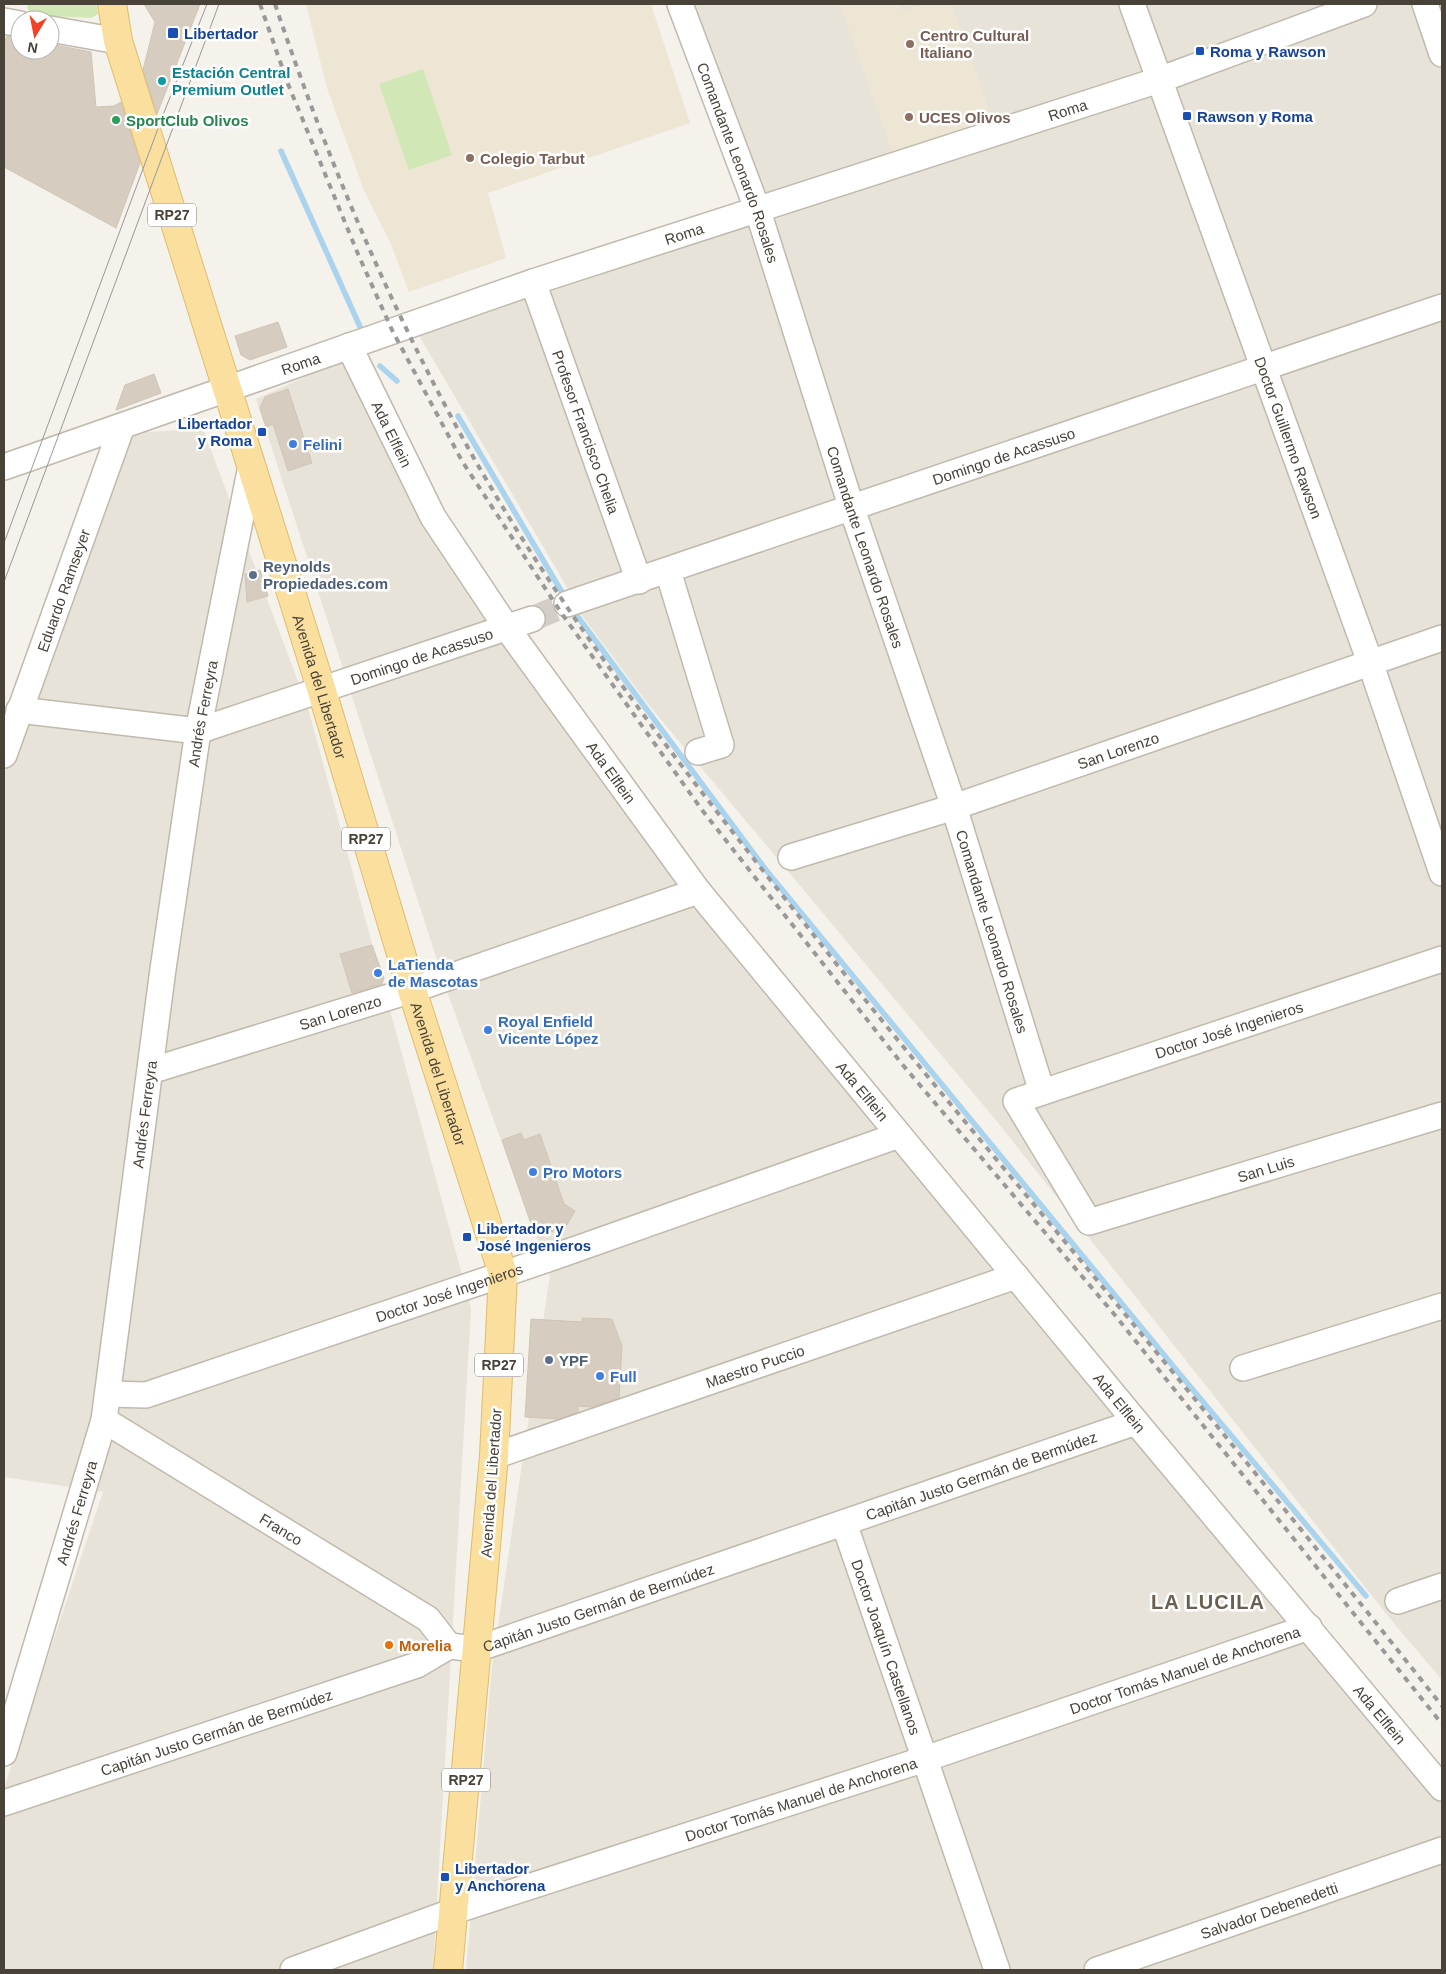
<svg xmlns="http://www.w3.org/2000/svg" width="1446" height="1974" font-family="Helvetica,sans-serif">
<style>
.residential{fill:#e8e3d9}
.education{fill:#ede6d5}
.green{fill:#d1e7b5}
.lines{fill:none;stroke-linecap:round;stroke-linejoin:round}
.stream{stroke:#aad3ee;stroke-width:5.5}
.building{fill:#d6cdc0;stroke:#d0c5b4}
.minor-tunnel{stroke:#d3cec7;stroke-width:25;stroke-dasharray:25 12;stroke-linecap:butt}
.minor-casing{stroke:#c0b9ad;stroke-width:28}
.major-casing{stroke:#e0bc6d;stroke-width:30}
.minor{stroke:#fff;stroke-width:25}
.major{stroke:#fadf9e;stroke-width:28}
.tram{stroke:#999;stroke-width:1}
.rail{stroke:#999;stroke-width:4;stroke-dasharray:6 6;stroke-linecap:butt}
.transit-dot{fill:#1a4fb4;stroke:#fff;stroke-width:2}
.education-dot{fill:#8d6e63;stroke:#fff;stroke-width:2}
.culture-dot{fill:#0f9aa8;stroke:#fff;stroke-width:2}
.leisure-dot{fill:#2e9e5b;stroke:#fff;stroke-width:2}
.shop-dot{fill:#3f7fe0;stroke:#fff;stroke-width:2}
.service-dot{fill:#5c6f8a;stroke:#fff;stroke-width:2}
.food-dot{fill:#e8710a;stroke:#fff;stroke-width:2}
.labels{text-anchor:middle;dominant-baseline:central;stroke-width:5;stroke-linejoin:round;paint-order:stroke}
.shield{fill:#fff;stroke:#807b74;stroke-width:1}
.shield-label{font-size:14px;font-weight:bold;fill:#494239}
.transit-label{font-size:15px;font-weight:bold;fill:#164399;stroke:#fff;text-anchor:start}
.education-label{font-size:15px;font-weight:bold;fill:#785e54;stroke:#fff;text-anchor:start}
.culture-label{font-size:15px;font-weight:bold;fill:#0d838f;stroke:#fff;text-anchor:start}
.street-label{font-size:15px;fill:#494239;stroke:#fff}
.leisure-label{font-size:15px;font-weight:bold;fill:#27864d;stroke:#fff;text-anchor:start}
.shop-label{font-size:15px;font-weight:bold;fill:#366cbe;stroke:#fff;text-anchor:start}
.service-label{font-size:15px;font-weight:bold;fill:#4e5e75;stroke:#fff;text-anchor:start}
.food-label{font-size:15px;font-weight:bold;fill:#c56008;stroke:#fff;text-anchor:start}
.district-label{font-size:20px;font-weight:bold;letter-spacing:1px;fill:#6b6050;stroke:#fff}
</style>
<rect width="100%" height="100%" fill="#f5f1eb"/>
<g class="residential">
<path d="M693,4H1442V1680L1392,1621L995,1119L648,704L581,614L571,594L418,334L773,218Z"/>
<path d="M347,358L679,884L1442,1801V1970H466L492,1666L550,1275L449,997L256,399Z"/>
<path d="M203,429L308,708L471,1308L433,1970H4V1788L103,1492L4,1477V775L126,433Z"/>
</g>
<g class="education">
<path d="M306,4H651L690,123L488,193L506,258L409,292L390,242L365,193L327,88Z"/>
<path d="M840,4H900L903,11L923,4H952L994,123L894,157Z"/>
</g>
<g class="green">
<path d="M29,4H96L98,14L91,18L30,15L27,7Z"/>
<path d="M423,69L452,155L409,170L379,84Z"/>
</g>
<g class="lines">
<g class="stream">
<path d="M281,151L361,329"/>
<path d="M380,366L397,381"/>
<path d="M458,416L566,599"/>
<path d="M572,609L766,870L1178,1372L1366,1596"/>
</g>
</g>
<g class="building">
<path d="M144,4H200L157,114L143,70L155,22Z"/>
<path d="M7,36L20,38V50H50V44L91,52L96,107L114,106L121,102L140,163L116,228L4,167V42Z"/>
<path d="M278,322L287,347L250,360L241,355L235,336Z"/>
<path d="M154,374L161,393L116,410L125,385Z"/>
<path d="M288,389L312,463L288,471L273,424L266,427L260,408L265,397Z"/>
<path d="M260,570L268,596L247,602L245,574Z"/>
<path d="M372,945L384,978L382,984L352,993L340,954Z"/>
<path d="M521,1133L524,1140L540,1134L564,1204L575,1211L565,1228L549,1232L531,1224L502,1140Z"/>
<path d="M582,1318L612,1319L622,1346L619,1398L592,1407L578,1406V1412L559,1419L525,1417L531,1319L582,1322Z"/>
</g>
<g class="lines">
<path class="minor-tunnel" d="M532,619L567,604"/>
<g class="minor-casing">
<g id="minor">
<path id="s1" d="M680,4L758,211L852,509L954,807L1042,1092"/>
<path id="s2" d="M1132,4L1370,662L1442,873"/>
<path d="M1425,4L1442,54"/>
<path d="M4,21L20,24"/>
<path d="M50,29L118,41"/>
<path id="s3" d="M533,282L639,581"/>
<path id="s4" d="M349,346L433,517L507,628L698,891L1136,1422L1442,1788"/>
<path id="s5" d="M4,467L533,282L1159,80L1364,4"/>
<path d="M668,571L721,745L698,752"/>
<path id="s6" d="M567,604L1442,307"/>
<path id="s7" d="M19,710L198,731L532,619"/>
<path id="s8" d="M4,755L122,426"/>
<path id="s9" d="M791,857L954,807L1442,638"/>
<path id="s10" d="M1442,959L1016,1101L1089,1222L1442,1115"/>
<path id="s11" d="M150,1071L412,990L698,891"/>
<path d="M1243,1368L1442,1306"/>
<path id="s12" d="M108,1394L146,1395L551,1258L899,1135"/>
<path id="s13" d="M104,1420L428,1619L449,1646"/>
<path id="s14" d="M494,1456L1016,1276"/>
<path id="s15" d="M844,1523L997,1970"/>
<path d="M1398,1601L1442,1586"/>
<path id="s16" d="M4,1753L104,1420L163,969L198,731L251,466"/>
<path id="s17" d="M4,1803L417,1665L449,1646L477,1649L1136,1422"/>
<path id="s18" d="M293,1970L454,1911L925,1759L1309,1627"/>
<path id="s19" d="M1097,1970L1442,1850"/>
</g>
</g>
<g class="major-casing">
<g id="major">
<path id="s20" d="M112,4L118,41L321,688L412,990L503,1274L494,1456L448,1970"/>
</g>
</g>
<use href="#minor" class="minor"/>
<use href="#major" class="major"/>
<g class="tram">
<path d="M4,543L163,115L207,4"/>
<path d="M4,582L219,4"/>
</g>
<g class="rail">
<path d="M260,4L288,84L358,254L392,330L462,461L560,611L702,810L902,1064L1114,1314L1442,1724"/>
<path d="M275,4C327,159 391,310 471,453C567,623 689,777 809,929C910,1058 1016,1182 1120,1308C1229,1440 1336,1572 1442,1706"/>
</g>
</g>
<g class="transit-dot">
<rect x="167" y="27" width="12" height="12" rx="2.5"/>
<rect x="1195" y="46" width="10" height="10" rx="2.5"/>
<rect x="1182" y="111" width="10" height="10" rx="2.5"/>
<rect x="257" y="427" width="10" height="10" rx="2.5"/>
<rect x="462" y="1232" width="10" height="10" rx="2.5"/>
<rect x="440" y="1872" width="10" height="10" rx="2.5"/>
</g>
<g class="education-dot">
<circle cx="910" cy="44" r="5"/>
<circle cx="909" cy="117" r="5"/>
<circle cx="470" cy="158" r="5"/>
</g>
<circle class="culture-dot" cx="162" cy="81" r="5"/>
<circle class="leisure-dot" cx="116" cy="120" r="5"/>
<g class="shop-dot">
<circle cx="293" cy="444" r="5"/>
<circle cx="378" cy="973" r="5"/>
<circle cx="488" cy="1030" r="5"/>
<circle cx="533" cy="1172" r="5"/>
<circle cx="600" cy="1376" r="5"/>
</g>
<g class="service-dot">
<circle cx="253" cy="575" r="5"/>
<circle cx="549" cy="1360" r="5"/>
</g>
<circle class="food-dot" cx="389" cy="1645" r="5"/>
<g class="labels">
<g class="shield">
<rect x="148" y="203.5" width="48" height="23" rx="4"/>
<rect x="342" y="827.5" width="48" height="23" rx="4"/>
<rect x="475" y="1353.5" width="48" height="23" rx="4"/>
<rect x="442" y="1768.5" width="48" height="23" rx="4"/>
</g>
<g class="shield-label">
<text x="172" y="215">RP27</text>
<text x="366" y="839">RP27</text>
<text x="499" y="1365">RP27</text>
<text x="466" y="1780">RP27</text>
</g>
<g class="transit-label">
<text x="184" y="33">Libertador</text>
<text x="1210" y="51">Roma y Rawson</text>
<text x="1197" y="116">Rawson y Roma</text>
<text x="252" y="423" text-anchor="end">Libertador<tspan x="252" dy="17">y Roma</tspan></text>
<text x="477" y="1228">Libertador y<tspan x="477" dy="17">José Ingenieros</tspan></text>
<text x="455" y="1868">Libertador<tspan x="455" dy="17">y Anchorena</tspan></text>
</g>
<g class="education-label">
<text x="920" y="35">Centro Cultural<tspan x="920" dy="17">Italiano</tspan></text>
<text x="919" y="117">UCES Olivos</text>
<text x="480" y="158">Colegio Tarbut</text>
</g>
<g class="culture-label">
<text x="172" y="72">Estación Central<tspan x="172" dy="17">Premium Outlet</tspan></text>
</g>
<g class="street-label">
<text stroke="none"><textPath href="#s5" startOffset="1122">Roma</textPath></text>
<text stroke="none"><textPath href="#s1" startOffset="169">Comandante Leonardo Rosales</textPath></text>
<text stroke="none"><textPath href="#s5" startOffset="719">Roma</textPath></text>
<text stroke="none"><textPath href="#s5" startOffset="314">Roma</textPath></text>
<text stroke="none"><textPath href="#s3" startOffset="159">Profesor Francisco Chelia</textPath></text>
<text stroke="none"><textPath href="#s4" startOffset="98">Ada Elflein</textPath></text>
<text stroke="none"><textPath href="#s2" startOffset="461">Doctor Guillermo Rawson</textPath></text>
<text stroke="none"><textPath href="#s6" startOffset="461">Domingo de Acassuso</textPath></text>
<text stroke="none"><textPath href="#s1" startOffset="574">Comandante Leonardo Rosales</textPath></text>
<text stroke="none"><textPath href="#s8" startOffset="175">Eduardo Ramseyer</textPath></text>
<text stroke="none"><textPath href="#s7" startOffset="416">Domingo de Acassuso</textPath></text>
<text stroke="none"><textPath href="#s20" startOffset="714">Avenida del Libertador</textPath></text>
<text stroke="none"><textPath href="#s16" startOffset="1061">Andrés Ferreyra</textPath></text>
<text stroke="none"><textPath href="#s9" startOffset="344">San Lorenzo</textPath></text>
<text stroke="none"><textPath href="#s4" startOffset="502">Ada Elflein</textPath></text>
<text stroke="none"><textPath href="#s1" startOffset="979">Comandante Leonardo Rosales</textPath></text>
<text stroke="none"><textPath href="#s11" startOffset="199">San Lorenzo</textPath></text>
<text transform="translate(1229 1030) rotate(-18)">Doctor José Ingenieros</text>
<text stroke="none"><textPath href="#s20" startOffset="1119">Avenida del Libertador</textPath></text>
<text stroke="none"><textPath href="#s4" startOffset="908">Ada Elflein</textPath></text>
<text stroke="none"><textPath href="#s16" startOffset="656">Andrés Ferreyra</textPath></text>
<text stroke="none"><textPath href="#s10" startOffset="775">San Luis</textPath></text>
<text stroke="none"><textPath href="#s12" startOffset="358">Doctor José Ingenieros</textPath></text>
<text stroke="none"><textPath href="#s14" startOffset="276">Maestro Puccio</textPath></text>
<text stroke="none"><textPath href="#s4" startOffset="1312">Ada Elflein</textPath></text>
<text stroke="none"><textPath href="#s17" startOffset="1034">Capitán Justo Germán de Bermúdez</textPath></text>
<text transform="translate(491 1483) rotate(-86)">Avenida del Libertador</text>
<text stroke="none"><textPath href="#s16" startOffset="251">Andrés Ferreyra</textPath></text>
<text stroke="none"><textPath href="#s13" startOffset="208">Franco</textPath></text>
<text stroke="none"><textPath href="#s17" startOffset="629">Capitán Justo Germán de Bermúdez</textPath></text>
<text stroke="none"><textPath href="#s15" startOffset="131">Doctor Joaquín Castellanos</textPath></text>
<text stroke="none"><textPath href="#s18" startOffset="941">Doctor Tomás Manuel de Anchorena</textPath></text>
<text stroke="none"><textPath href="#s4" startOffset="1718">Ada Elflein</textPath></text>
<text stroke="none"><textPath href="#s17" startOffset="224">Capitán Justo Germán de Bermúdez</textPath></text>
<text stroke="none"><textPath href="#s18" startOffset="536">Doctor Tomás Manuel de Anchorena</textPath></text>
<text stroke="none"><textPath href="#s19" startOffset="182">Salvador Debenedetti</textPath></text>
</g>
<g class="leisure-label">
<text x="126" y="120">SportClub Olivos</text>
</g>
<g class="shop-label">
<text x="303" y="444">Felini</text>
<text x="388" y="964">LaTienda<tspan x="388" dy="17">de Mascotas</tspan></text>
<text x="498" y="1021">Royal Enfield<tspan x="498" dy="17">Vicente López</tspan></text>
<text x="543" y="1172">Pro Motors</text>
<text x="610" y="1376">Full</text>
</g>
<g class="service-label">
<text x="263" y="566">Reynolds<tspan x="263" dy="17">Propiedades.com</tspan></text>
<text x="559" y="1360">YPF</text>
</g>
<g class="food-label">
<text x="399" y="1645">Morelia</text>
</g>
<g class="district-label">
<text x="1208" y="1602">LA LUCILA</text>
</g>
</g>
<rect width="1446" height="1974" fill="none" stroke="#494239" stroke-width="10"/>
<g transform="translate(35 35) rotate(190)"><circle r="24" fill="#ffffff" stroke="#b6b3b0"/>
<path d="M0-4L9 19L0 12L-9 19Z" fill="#f24124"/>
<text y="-8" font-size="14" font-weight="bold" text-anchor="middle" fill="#494239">N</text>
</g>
</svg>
